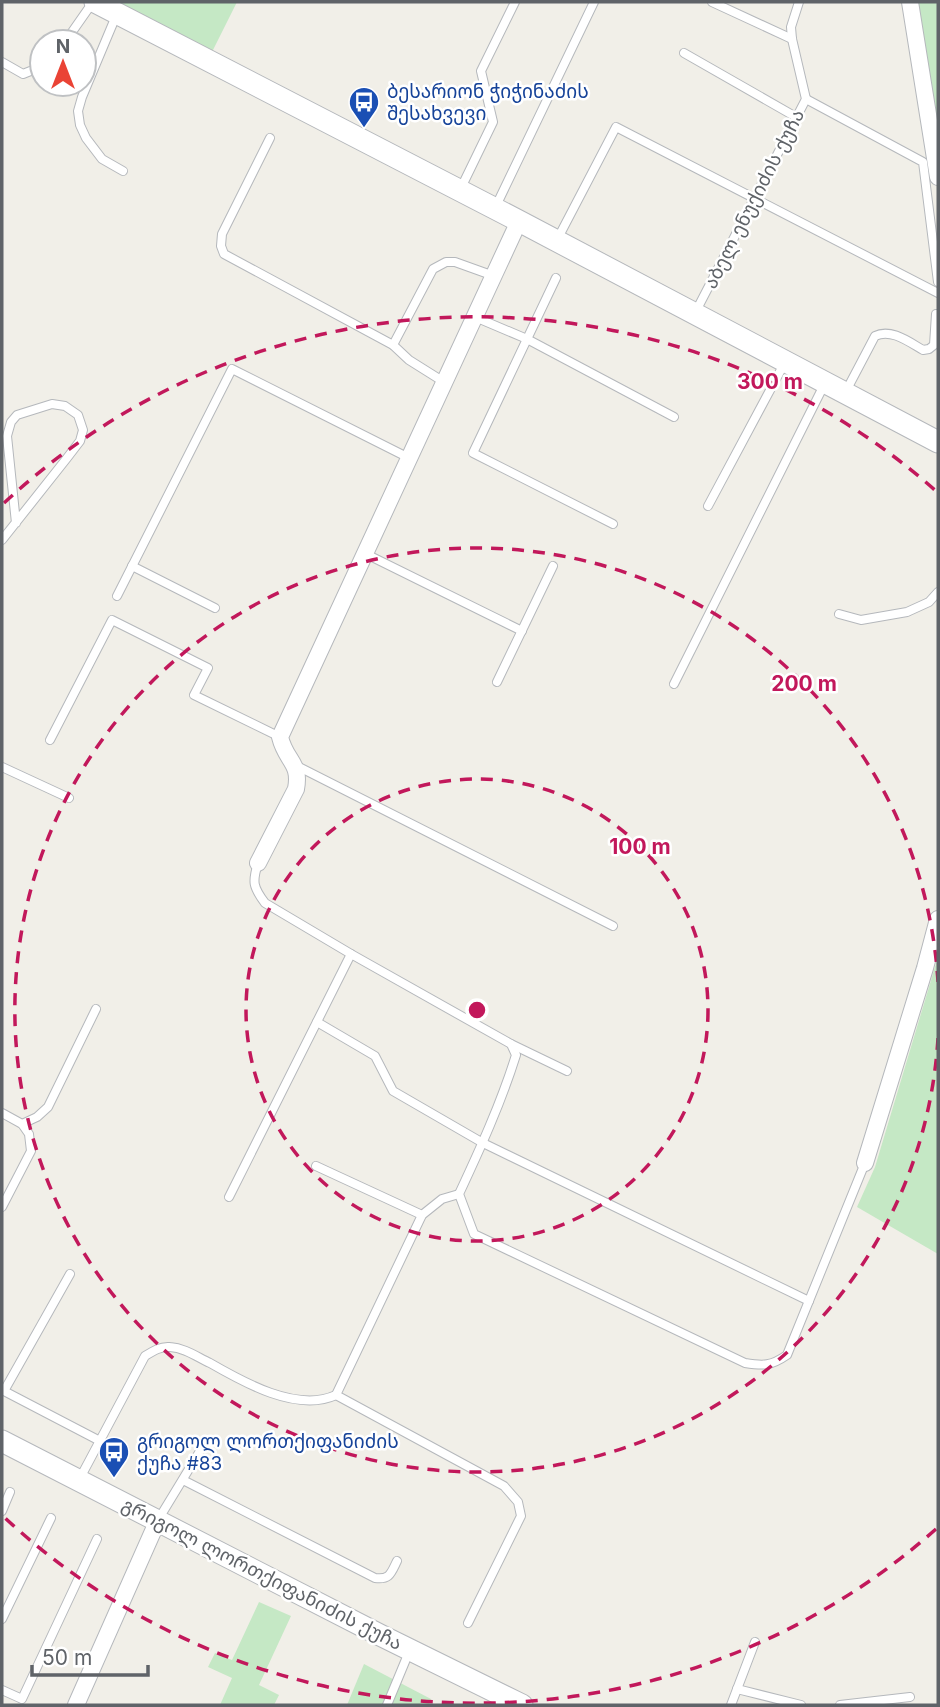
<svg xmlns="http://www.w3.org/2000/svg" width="940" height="1707" font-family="Inter,'Noto Sans Georgian',sans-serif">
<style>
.green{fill:#c5e8c5}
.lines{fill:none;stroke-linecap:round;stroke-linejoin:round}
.service-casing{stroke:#b5b8bc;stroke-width:10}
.minor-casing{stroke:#b5b8bc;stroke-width:18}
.tertiary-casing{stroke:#b5b8bc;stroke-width:23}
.service{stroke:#fff;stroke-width:8}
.minor{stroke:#fff;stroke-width:16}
.tertiary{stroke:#fff;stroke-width:21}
.ring{fill:none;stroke:#c2185b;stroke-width:3.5;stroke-dasharray:12 9}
.labels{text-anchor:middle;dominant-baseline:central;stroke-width:5;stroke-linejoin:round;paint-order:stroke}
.transit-label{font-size:19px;fill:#164399;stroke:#fff;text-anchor:start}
.street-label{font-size:19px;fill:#5f6368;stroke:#fff}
.centre{fill:#c2185b;stroke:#fff;stroke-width:3.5}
.ring-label{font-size:21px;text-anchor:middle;font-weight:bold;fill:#c2185b;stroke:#fff;stroke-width:5;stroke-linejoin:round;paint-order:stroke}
</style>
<rect width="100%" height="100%" fill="#f1efe8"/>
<g class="green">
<path d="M111,2H237L211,54Z"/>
<path d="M917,2H938V134Z"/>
<path d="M938,957V1254L857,1207L875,1167Z"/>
<path d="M259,1602L291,1616L259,1685L279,1695L274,1705H220L232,1678L208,1667L215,1653L232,1660Z"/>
<path d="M364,1664L431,1699L429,1705H347Z"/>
</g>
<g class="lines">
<g class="service-casing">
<g id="service">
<path d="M712,2L792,39"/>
<path d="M116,16L82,97L78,111L80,125L86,138L102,159L123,171"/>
<path d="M65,42L93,2"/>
<path d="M684,53L796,117"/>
<path d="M2,62L23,74L38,68L42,65"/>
<path d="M806,99L923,162L938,282"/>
<path d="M270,138L222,234L221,246L224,254L393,345L433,269L446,262H455L494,276"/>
<path d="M461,188L493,122L481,71L515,2"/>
<path d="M496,206L594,2"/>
<path d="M558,238L616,127L938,293"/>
<path d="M556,278L473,453L613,524"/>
<path d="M695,313L806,99L792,39L791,27L799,2"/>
<path d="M475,317L527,339L674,417"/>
<path d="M393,345L409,360L444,382"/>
<path d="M845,393L875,336C891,328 909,342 923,350L929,349L934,345L936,314"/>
<path d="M708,506L784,364"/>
<path d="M2,540L67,458L80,441L83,430L78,415L65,406L52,404L17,415L11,422L7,436L16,523"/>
<path d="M366,554L522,631"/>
<path d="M132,566L215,608"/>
<path d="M117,596L232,369L409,458"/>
<path d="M839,614L861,620L907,612L929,602L938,592"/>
<path d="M497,682L553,566"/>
<path d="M674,684L824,385"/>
<path d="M50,740L112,620L208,668L194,695L280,737"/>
<path d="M297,766L613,926"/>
<path d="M2,767L69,798"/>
<path d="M258,863C252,882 253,887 265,903L351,954L511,1044L516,1055C501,1103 480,1149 459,1194L474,1234L745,1363C764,1366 771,1366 787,1355L865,1163"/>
<path d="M317,1022L375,1056L393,1091L483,1143L809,1301"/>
<path d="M511,1044L567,1071"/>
<path d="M2,1113L22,1124L29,1134L31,1151L2,1207"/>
<path d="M22,1124L37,1117L48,1107L96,1009"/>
<path d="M316,1166L422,1215"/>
<path d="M459,1194L442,1199L422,1215L336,1395L504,1486L518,1502L521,1516L468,1623"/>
<path d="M229,1197L351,954"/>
<path d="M70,1274L4,1391L100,1441"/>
<path d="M79,1480L145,1356C153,1351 161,1346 170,1347C185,1348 197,1357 210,1363C243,1382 297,1413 336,1395"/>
<path d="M183,1480L375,1578C390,1580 391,1573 397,1561"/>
<path d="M2,1511L10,1492"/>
<path d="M158,1520L203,1446"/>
<path d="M2,1619L51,1518"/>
<path d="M737,1689L801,1705"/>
<path d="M2,1690L22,1699L97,1539"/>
<path d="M387,1705L409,1652"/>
<path d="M731,1705L755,1642"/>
<path d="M840,1705L910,1697"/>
</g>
</g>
<g class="minor-casing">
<g id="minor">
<path d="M910,2L938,177"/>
<path d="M258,863L296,789C301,762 286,762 280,737L519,221"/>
<path d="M865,1163L925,968L938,919"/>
<path d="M76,1705L158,1520"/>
</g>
</g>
<g class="tertiary-casing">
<g id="tertiary">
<path d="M95,2L519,221L938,442"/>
<path d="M2,1441L380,1635L522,1705"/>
</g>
</g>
<use href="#service" class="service"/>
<use href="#minor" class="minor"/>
<use href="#tertiary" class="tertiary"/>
</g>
<g class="ring">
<circle cx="477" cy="1010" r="231"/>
<path d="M938 1038A462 462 0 1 1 938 982"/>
<path d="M936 1529A693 693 0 0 1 4 1517M4 503A693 693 0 0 1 936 491"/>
</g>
<defs>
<g id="bus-pin" transform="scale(1.575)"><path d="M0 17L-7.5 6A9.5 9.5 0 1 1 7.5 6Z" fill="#1a4fb4" stroke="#fff"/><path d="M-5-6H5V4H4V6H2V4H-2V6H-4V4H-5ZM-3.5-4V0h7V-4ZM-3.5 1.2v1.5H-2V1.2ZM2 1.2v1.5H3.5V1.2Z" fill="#fff"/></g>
</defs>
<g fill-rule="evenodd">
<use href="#bus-pin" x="364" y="102"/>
<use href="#bus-pin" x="114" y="1452"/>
</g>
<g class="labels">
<g class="transit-label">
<text x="387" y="91">ბესარიონ ჭიჭინაძის<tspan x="387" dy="22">შესახვევი</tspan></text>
<text x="137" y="1441">გრიგოლ ლორთქიფანიძის<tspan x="137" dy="22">ქუჩა #83</tspan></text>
</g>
<g class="street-label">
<text transform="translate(754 199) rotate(-63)">აბელ ენუქიძის ქუჩა</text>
<text transform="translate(262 1574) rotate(27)">გრიგოლ ლორთქიფანიძის ქუჩა</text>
</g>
</g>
<circle cx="477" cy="1010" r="10" class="centre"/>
<g class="ring-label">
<text x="770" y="389">300 m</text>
<text x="804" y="691">200 m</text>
<text x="640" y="854">100 m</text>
</g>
<rect width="940" height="1707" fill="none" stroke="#5f6368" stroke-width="7"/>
<g transform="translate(63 63)"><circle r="33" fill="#ffffff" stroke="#bfc1c3" stroke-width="2"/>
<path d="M0-5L12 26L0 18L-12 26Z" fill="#ea4335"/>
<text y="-10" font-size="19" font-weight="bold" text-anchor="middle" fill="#5f6368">N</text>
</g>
<path d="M32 1665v10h116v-10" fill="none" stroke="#5f6368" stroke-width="3.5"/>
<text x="42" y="1665" font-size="21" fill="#5f6368" stroke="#ffffff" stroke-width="5" paint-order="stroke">50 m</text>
</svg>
